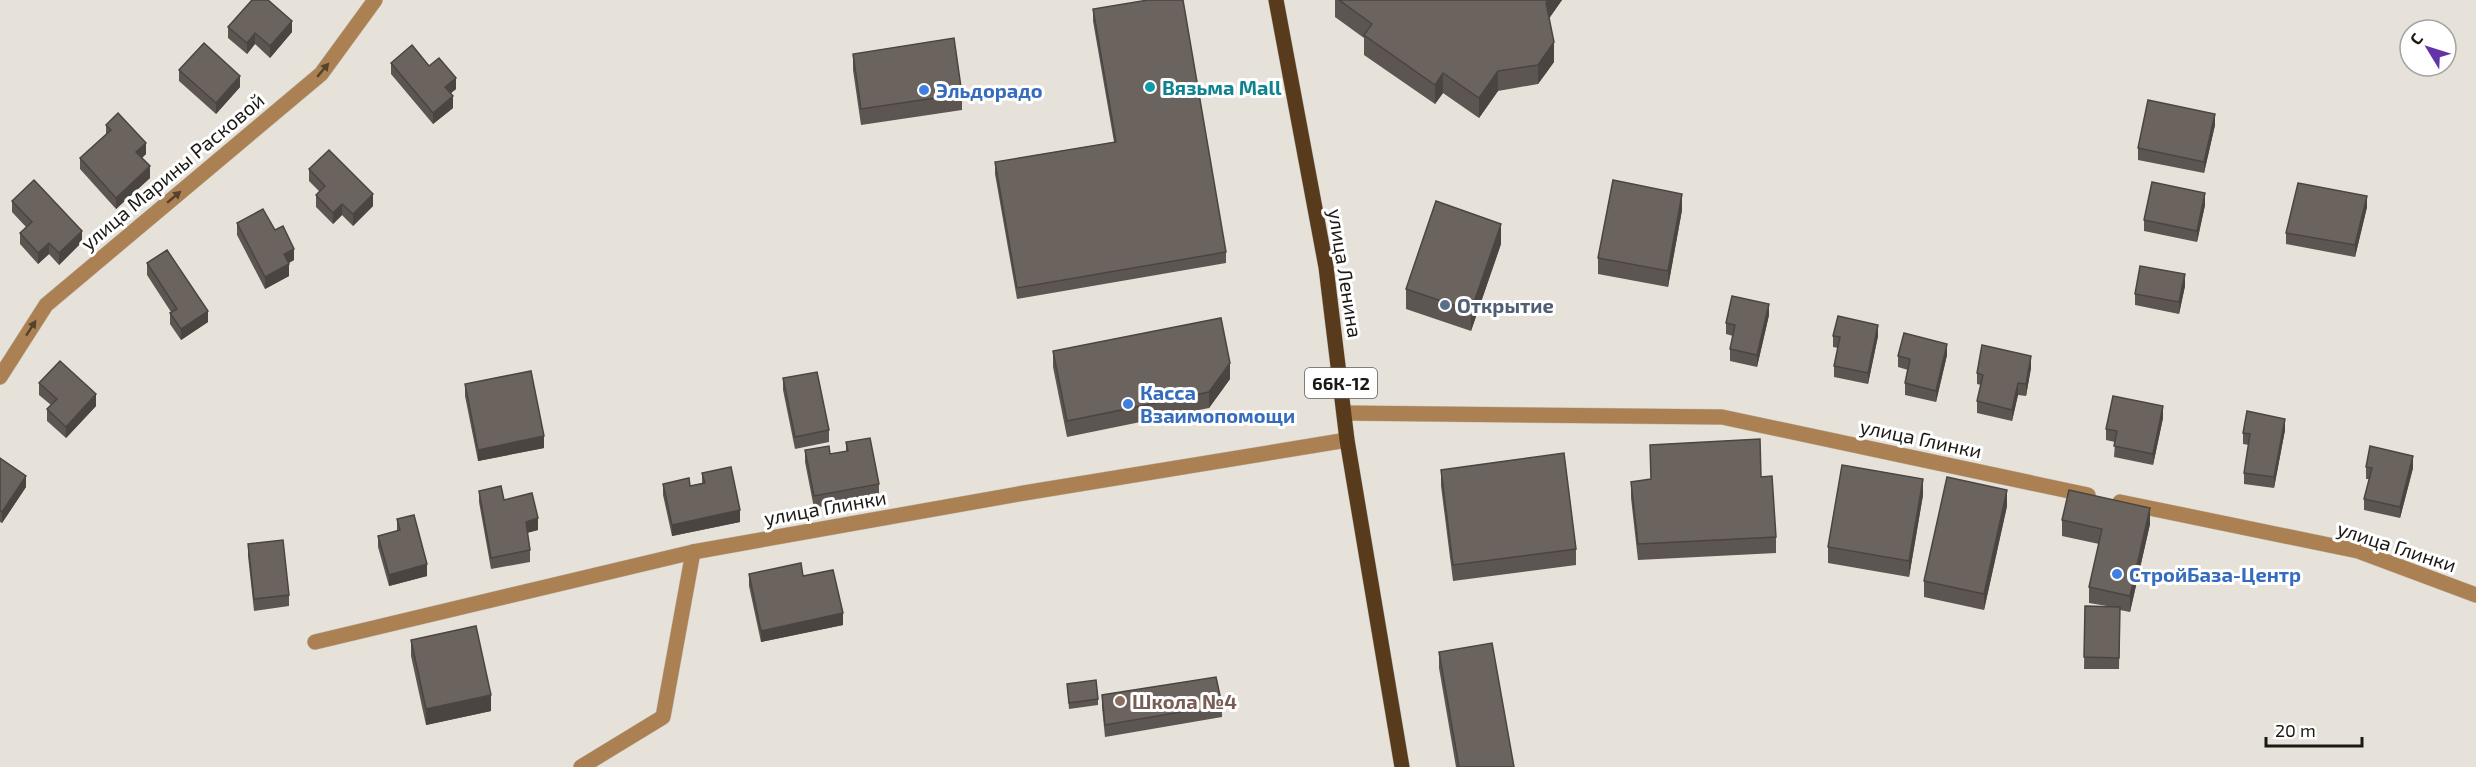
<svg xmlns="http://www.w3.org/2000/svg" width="2476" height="767" font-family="'Exo 2',sans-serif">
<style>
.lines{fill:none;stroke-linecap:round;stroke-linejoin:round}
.street-casing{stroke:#c2beb6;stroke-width:16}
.primary-casing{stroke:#c2beb6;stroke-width:16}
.street{stroke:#ab8053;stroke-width:15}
.primary{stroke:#583b1c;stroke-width:15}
.wall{fill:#5c5551}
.shaded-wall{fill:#4b4542}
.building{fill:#6b635e;stroke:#4b4542;stroke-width:1.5}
.oneway{fill:#54422e}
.culture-dot{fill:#0f9aa8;stroke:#fff;stroke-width:2}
.shop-dot{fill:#3f7fe0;stroke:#fff;stroke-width:2}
.service-dot{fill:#5c6f8a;stroke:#fff;stroke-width:2}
.education-dot{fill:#8d6e63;stroke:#fff;stroke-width:2}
.labels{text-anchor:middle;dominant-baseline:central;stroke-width:6;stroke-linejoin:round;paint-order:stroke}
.shield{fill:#fff;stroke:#5f5e5b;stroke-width:1.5}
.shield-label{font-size:18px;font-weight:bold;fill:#1a1915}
.culture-label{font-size:20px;font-weight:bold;fill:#0d838f;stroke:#fff;text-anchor:start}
.shop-label{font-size:20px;font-weight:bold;fill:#366cbe;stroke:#fff;text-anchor:start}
.street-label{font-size:20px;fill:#1a1915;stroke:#fff}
.service-label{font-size:20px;font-weight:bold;fill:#4e5e75;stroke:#fff;text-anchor:start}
.education-label{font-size:20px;font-weight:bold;fill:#785e54;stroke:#fff;text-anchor:start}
</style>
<rect width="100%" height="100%" fill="#e7e2d9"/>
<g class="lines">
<g class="street-casing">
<g id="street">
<path d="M0,377L46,305L321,74L375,0"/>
<path d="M1345,413L1722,417L2088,495"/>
<path d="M2120,502L2358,551L2476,595"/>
<path d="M315,642L693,552L1024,493L1347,440"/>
<path d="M581,767L663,717L693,552"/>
</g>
</g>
<g class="primary-casing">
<path id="primary" d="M1276,0L1326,267L1347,440L1402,767"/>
</g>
<use href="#street" class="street"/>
<use href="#primary" class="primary"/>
</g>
<g class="wall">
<path d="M1335,0H1562L1549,18L1554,62L1538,84L1498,91L1479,118L1443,93L1435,104L1364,55V38L1335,17Z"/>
<path d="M1093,9L1226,252V263L1017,299L995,174V162L1114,142L1093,21Z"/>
<path d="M228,27L292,32L270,58L255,44L247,54L228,38Z"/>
<path d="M853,54L962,94V110L861,125L853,70Z"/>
<path d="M391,63L429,66L456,89L451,93L453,108L433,124L391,74Z"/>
<path d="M179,70L240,87L216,114L179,81Z"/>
<path d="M106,125L146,154L142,158L150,178L116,209L80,169V158L106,134Z"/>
<path d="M2215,125L2204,173L2138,160V148Z"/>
<path d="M309,169L373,206L353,226L342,215L333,224L316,207V195L320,192L309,181Z"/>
<path d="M12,201L82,242L59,265L49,254L38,264L20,244V233L26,227L12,212Z"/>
<path d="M2205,205L2197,242L2144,231V220Z"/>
<path d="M2367,207L2355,257L2286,244V233Z"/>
<path d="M1682,210L1668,287L1598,274V258Z"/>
<path d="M237,223L275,230L294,260L289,263V276L265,289L237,235Z"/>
<path d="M1501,244L1471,331L1406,309V289Z"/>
<path d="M147,263L208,322L181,340L170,324V313L171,312L147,275Z"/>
<path d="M2185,286L2179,314L2135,305V294Z"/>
<path d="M1769,315L1757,367L1730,361V349L1733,336L1726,334V323Z"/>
<path d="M1833,336H1878L1868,384L1834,377V366L1838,348L1833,347Z"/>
<path d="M1053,351L1230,379L1209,408L1067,437L1053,367Z"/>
<path d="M1947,355L1936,402L1905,395V383L1908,370L1898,367V356Z"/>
<path d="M2031,368L2026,396L2018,395L2012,421L1977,413V401L1981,385L1977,384V373Z"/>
<path d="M783,378L829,430V442L795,449L783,390Z"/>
<path d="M39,383L96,406L66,438L47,421V409L51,405L39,395Z"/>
<path d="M465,384L544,448L478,461L465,396Z"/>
<path d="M2163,418L2153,465L2114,457L2115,442L2106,440V429Z"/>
<path d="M2285,430L2274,488L2244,484V473L2249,445L2243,444V433Z"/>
<path d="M846,442L879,484V495L814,508L805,462V450L830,454L846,451Z"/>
<path d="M1650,445L1761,477L1776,537V553L1638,560L1631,498V482L1651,480Z"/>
<path d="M0,458L26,487L2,523L0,522Z"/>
<path d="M2366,467L2413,468L2400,518L2364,510V499L2370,479H2366Z"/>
<path d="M1441,470L1576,549V565L1453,581L1441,486Z"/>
<path d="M702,473L740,522L672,536L663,495V484L690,486L702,483Z"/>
<path d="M479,491L504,500L538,530L527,533L530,550V562L491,569L479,502Z"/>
<path d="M1923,495L1909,577L1828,563V547Z"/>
<path d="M2007,506L1984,610L1924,597V581Z"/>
<path d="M397,519L427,576L389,586L378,547V536L397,531Z"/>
<path d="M2062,520L2150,524L2130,612L2120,610L2119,669H2084L2085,606H2107L2089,603V587L2099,544L2062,536Z"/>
<path d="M248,544L289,595V606L254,611L248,556Z"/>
<path d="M749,574L803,576L843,625L761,642L749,586Z"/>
<path d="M411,640L491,711L426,725L411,656Z"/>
<path d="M1439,652L1514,767H1456L1439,668Z"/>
<path d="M1067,684L1098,699V705L1069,709Z"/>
<path d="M1102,695L1222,705V717L1105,737L1102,707Z"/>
</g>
<g class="shaded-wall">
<path d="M1548,0H1562L1546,23V3Z"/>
<path d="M292,21V32L270,58V46Z"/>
<path d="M255,33V44L247,54V43Z"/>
<path d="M1554,42V62L1538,84V65Z"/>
<path d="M1498,71V91L1479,118V98Z"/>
<path d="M1443,73V93L1435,104V85Z"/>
<path d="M240,76V87L216,114V103Z"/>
<path d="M456,78V89L445,98V87Z"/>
<path d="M453,96V108L433,124V113Z"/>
<path d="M2215,114V125L2204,173V162Z"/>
<path d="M146,143V154L136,163V152Z"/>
<path d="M150,166V178L116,209V198Z"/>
<path d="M2205,193V205L2197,242V231Z"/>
<path d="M373,194V206L353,226V214Z"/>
<path d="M1682,194V210L1668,287V271Z"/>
<path d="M2367,196V207L2355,257V245Z"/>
<path d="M342,204V215L333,224V213Z"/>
<path d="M1501,224V244L1471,331V311Z"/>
<path d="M82,231V242L59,265V253Z"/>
<path d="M49,243V254L38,264V253Z"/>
<path d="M294,249V260L284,265V254Z"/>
<path d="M289,264V276L265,289V277Z"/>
<path d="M2185,274V286L2179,314V302Z"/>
<path d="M1769,304V315L1757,367V355Z"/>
<path d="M208,311V322L181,340V329Z"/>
<path d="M1878,325V336L1868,384V373Z"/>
<path d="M1947,344V355L1936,402V391Z"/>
<path d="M2031,356V368L2026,396V384Z"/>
<path d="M1230,363V379L1209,408V392Z"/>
<path d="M2018,383V395L2012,421V410Z"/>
<path d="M96,394V406L66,438V427Z"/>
<path d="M2163,406V418L2153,465V454Z"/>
<path d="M2285,419V430L2274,488V477Z"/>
<path d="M544,436V448L478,461V450Z"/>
<path d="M2413,456V468L2400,518V507Z"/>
<path d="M26,476V487L2,523V512Z"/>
<path d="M1923,479V495L1909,577V561Z"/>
<path d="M2007,490V506L1984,610V594Z"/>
<path d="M2150,508V524L2130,612V596Z"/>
<path d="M740,510V522L672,536V525Z"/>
<path d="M538,518V530L526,533V522Z"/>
<path d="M427,564V576L389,586V575Z"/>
<path d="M843,613V625L761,642V631Z"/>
<path d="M491,695V711L426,725V709Z"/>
</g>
<g class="building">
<path d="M252,0H268L292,21L270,46L255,33L247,43L228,27Z"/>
<path d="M1148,0H1183L1226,252L1017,288L995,162L1116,142L1093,9Z"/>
<path d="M1339,0H1548L1546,3L1554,42L1538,65L1498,71L1479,98L1443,73L1435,85L1364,35L1372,24Z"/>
<path d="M954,38L962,94L861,109L853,54Z"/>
<path d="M204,43L240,76L216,103L179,70Z"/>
<path d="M412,45L429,66L439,58L456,78L445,87L453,96L433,113L391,63Z"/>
<path d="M2148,100L2215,114L2204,162L2138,148Z"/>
<path d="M118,113L146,143L136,152L150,166L116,198L80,158L111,130L106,125Z"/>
<path d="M329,150L373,194L353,214L342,204L333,213L316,195L325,186L309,169Z"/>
<path d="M34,180L82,231L59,253L49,243L38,253L20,233L32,222L12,201Z"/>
<path d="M1613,180L1682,194L1668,271L1598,258Z"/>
<path d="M2152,182L2205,193L2197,231L2144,220Z"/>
<path d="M2298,183L2367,196L2355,245L2286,233Z"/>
<path d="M1436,201L1501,224L1471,311L1406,289Z"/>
<path d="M263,209L275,230L283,226L294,249L284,254L289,264L265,277L237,223Z"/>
<path d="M167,250L208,311L181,329L170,313L177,309L147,263Z"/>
<path d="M2140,266L2185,274L2179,302L2135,294Z"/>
<path d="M1732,296L1769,304L1757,355L1730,349L1735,325L1726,323Z"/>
<path d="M1838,316L1878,325L1868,373L1834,366L1840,337L1833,336Z"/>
<path d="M1221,318L1230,363L1209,392L1067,421L1053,351Z"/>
<path d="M1904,333L1947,344L1936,391L1905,383L1910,359L1898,356Z"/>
<path d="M1982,345L2031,356L2026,384L2018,383L2012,410L1977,401L1983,375L1977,373Z"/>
<path d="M60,361L96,394L66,427L47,409L57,399L39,383Z"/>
<path d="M531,371L544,436L478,450L465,384Z"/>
<path d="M817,372L829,430L795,437L783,378Z"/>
<path d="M2113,396L2163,406L2153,454L2114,446L2117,431L2106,429Z"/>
<path d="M2247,411L2285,419L2274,477L2244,473L2250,434L2243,433Z"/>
<path d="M870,438L879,484L814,496L805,450L829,446L830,454L848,451L846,442Z"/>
<path d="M1760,439L1761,477L1772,476L1776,537L1638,544L1631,482L1651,479L1650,445Z"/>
<path d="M2370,446L2413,456L2400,507L2364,499L2372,468L2366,467Z"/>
<path d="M1564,453L1576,549L1453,565L1441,470Z"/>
<path d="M0,458L26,476L2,512L0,511Z"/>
<path d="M1842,465L1923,479L1909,561L1828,547Z"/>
<path d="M731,467L740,510L672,525L663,484L689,478L690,486L705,483L702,473Z"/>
<path d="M1947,477L2007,490L1984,594L1924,581Z"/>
<path d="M501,486L504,500L532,493L538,518L526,522L530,550L491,558L479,491Z"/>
<path d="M2069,490L2150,508L2130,596L2089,587L2102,529L2062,520Z"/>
<path d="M414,515L427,564L389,575L378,536L400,530L397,519Z"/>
<path d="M283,540L289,595L254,599L248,544Z"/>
<path d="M801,563L803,576L833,570L843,613L761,631L749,574Z"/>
<path d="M2085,606L2120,607L2119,658L2084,657Z"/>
<path d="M476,626L491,695L426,709L411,640Z"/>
<path d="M1492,643L1514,767H1459L1439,652Z"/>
<path d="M1216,677L1222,705L1105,725L1102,695Z"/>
<path d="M1096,680L1098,699L1069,703L1067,684Z"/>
</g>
<defs><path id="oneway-solid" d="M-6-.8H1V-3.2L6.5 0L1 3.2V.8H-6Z" transform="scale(1.5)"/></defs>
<g class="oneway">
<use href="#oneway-solid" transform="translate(323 70) rotate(-50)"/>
<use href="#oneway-solid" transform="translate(174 197) rotate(-40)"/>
<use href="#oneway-solid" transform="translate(31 328) rotate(-57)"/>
</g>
<circle class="culture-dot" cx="1150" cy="87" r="6"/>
<g class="shop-dot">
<circle cx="924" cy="90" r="6"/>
<circle cx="1128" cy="404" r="6"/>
<circle cx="2117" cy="574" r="6"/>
</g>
<circle class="service-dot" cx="1445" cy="305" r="6"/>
<circle class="education-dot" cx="1120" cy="701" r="6"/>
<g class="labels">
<rect class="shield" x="1305" y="368" width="72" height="30" rx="4.5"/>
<g class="shield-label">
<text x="1341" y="383">66К-12</text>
</g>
<g class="culture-label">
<text x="1162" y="87">Вязьма Mall</text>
</g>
<g class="shop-label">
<text x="936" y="90">Эльдорадо</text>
<text x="1140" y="392">Касса<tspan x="1140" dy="23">Взаимопомощи</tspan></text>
<text x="2129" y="574">СтройБаза-Центр</text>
</g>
<g class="street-label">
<text transform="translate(172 171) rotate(-40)">улица Марины Расковой</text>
<text transform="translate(1346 273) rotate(81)">улица Ленина</text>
<text transform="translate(1921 438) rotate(12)">улица Глинки</text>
<text transform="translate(825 507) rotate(-10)">улица Глинки</text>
<text transform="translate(2397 546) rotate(18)">улица Глинки</text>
</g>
<g class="service-label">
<text x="1457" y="305">Открытие</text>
</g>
<g class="education-label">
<text x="1132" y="701">Школа №4</text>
</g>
</g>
<g transform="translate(2428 48) rotate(308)"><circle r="28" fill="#ffffff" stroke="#a3a3a1" stroke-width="1.5"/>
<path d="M0-4.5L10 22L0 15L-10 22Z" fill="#6433aa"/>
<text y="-9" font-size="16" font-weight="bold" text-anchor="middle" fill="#1a1915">С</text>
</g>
<path d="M2266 737v9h96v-9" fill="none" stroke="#1a1915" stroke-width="3"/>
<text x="2275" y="737" font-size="18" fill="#1a1915" stroke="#ffffff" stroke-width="4.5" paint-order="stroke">20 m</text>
</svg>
